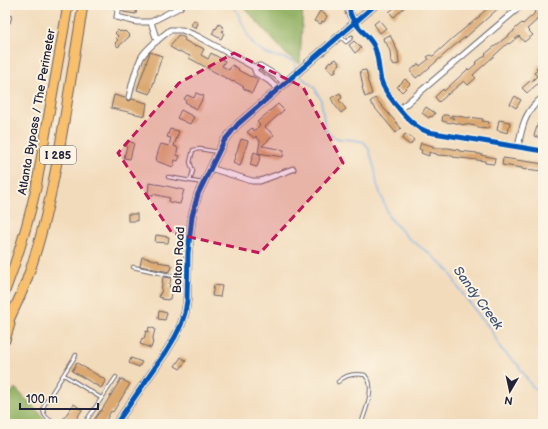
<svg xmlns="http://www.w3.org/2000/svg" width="548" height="429" font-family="'Balsamiq Sans',sans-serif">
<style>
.forest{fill:#94b366;stroke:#5b6a50}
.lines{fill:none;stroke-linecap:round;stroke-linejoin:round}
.stream{stroke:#7baee7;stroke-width:1.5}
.building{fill:#dba870}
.lane-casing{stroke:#6b6368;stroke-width:4.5}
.street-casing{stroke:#6b6368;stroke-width:7}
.secondary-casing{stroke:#6b6368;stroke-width:9}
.highway-casing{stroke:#6b6368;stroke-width:11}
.lane{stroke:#fff;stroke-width:2.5}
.street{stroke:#fff;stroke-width:5}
.secondary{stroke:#fce5c4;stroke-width:7}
.highway{stroke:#f8bf6c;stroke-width:9}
.cycleway-casing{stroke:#fcf5e5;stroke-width:8}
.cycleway{stroke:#0057b8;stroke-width:5}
.marked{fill:#c2185b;fill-opacity:0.2;stroke:#c2185b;stroke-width:3;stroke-dasharray:8 5;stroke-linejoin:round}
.labels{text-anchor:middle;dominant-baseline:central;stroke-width:4;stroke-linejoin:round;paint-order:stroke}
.shield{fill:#fcf5e5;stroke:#63616e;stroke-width:1}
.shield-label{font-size:11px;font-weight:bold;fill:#22223b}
.street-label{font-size:12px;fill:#22223b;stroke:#fcf5e5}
.water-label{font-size:13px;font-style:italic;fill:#415377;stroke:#fcf5e5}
</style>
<rect width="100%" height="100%" fill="#fcf5e5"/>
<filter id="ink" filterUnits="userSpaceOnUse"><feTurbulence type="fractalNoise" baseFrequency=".025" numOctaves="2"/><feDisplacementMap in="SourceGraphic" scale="8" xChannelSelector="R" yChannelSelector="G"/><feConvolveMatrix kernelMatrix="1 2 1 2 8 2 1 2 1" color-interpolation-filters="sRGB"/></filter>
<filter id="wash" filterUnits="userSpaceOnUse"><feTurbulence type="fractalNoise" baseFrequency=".012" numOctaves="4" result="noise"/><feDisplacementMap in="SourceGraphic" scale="16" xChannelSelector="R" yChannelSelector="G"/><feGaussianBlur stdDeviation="0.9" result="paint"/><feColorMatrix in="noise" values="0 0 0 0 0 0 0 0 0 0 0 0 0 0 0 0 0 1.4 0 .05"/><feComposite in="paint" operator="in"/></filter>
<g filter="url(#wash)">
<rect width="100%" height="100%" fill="#f2dbbb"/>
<g class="forest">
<path d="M242,5H303L300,64L286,54Z"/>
<path d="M15,388L50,424H5V402Z"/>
</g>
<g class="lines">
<g class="stream">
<path d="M234,5L249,38L255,46L267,54L290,60L294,63L296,70"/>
<path d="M299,75L301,77L314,87L321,100L325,127L327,132L333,137L341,139L355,140L364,142L369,149L375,170L377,184L389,217L408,238L433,256L450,272L457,286L480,317L490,328L501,349L518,365L531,385L543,396"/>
</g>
</g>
<g id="blocks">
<g class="building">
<path d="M124,5H137L136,14L123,12Z"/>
<path d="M398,5H407L394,17L389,12Z"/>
<path d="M487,5H502L465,38H464L454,46L420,76V75L416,78L410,71L417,65L419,64L420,66L429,59L427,57L430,55L432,56H433L454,37L480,16H479L489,7Z"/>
<path d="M540,5H543V12L536,20H537L527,29L533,35L524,42L519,36L509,44L508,43L473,75L476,78L468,85L464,81L447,95L448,93L445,97L439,102L435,97L443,89L444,91L468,69L469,70L476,64L475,63L486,55L485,54L514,31V30L517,27L522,23L523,24L534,14L535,11Z"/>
<path d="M320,11L327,16L324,22L322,21L321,24L314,21Z"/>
<path d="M5,14L12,16L10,23L5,22Z"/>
<path d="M194,20L198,23L196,28L191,25Z"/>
<path d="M379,20L386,28L380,33L374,24Z"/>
<path d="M219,24L223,27V28H224L222,32L224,33L221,39L212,34L215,28L216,29Z"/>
<path d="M118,30L120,32L121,31L124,32L125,31L130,36L118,47L115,43L118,40L116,38L118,36L115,33Z"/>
<path d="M178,35L185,38L184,40L195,46L196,45L204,49L201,55L208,59L211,53L225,61L222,66L229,70L232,65L239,69L238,70L251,77L252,76L258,80L252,93L243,88L244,87L234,81L233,82L189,58L190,56L179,51V52L170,47Z"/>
<path d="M390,35L398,52L399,64L393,65V62H391L390,51L386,42H384L383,38Z"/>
<path d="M354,41L361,48L355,53L349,45Z"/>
<path d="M150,52L162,56L150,94L137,90Z"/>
<path d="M336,59L340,64L335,69L336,71L333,74L326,66L328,65L327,64L330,61L331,62Z"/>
<path d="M540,64L543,68V79L527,93L522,88L530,81L531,82L537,76L534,73L538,70L536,68Z"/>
<path d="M366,70L368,79H367L372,94L365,97L362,87H363L360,71Z"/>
<path d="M405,79L410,84L402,92L397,87Z"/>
<path d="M196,93L204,96L197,109L188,105L189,104L185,102L186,100L184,99L187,95L194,98Z"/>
<path d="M340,93L342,98L339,100L346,109L341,113L334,104L331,98Z"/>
<path d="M114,95L125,98L128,101L132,99L147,103L145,116L111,108Z"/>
<path d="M515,96L521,100L516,108L510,104Z"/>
<path d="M375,98L401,128L396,133L370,102Z"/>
<path d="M278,104L284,110L265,127L274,135L262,146L284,150L283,157L258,153L260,141L256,136L254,138L247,132L252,128L254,131L260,125L257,122Z"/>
<path d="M426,107L435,113L432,117L430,116L429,118L422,113Z"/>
<path d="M181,110L194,117L190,124L177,118Z"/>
<path d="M443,115H447L454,119L451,115L469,118V117L483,119L482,121L489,122L488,129L478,128V127L476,126L464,124V125L452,122L451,123L442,121Z"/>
<path d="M499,120L510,122L508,133L497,130Z"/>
<path d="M538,123L543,125V130L541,138L534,136Z"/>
<path d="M170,129L179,131L174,146L177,147V148L178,149L176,155L180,156L178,161L175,160L173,167L156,161L157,159H156L159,149L161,144L169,146L171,138L167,137Z"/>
<path d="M405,134L408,136V135L414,140L410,145L402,139Z"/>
<path d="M241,139L248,141L240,166L233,163Z"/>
<path d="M128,141L134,143L130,159L124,158Z"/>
<path d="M421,143L433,146L432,148H448L459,150V151L477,153V154H481V155L495,158L494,164L485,163V161L453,157V156L437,155V154L429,152V156L421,153L422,150L419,149Z"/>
<path d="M254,152L261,155L257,167L250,165Z"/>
<path d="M503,158L537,163L543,164L542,171L526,169V170L522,169V168L502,165Z"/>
<path d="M149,183L162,185L184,190L180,204L169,202L170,198L153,194V195H148Z"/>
<rect x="128" y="214" width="9" height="7"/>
<path d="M156,235L169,237L168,243L155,242Z"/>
<path d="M142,257L159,261L158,262L170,264V266H172L171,270H169V272L140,266Z"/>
<path d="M163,277L171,278L169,287L178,288L177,293L171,292L170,299H168V300L162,299V298L159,297L160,293H161Z"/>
<path d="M214,285L222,286L220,297L212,296Z"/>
<path d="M159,311L167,313L165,320L158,319Z"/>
<path d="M149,327L155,329L152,342H153L151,348L140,344L142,338L144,339L146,331L148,332Z"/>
<path d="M181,357L186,361L180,369L175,366Z"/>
<path d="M131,358L142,362L139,367L129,363Z"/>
<path d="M77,363L106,380L101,388L72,371Z"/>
<path d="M121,379L130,384L113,412L111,411L104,424H91L100,411H101Z"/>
<path d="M74,404L82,410L73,424H70L63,419Z"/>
</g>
</g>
</g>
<g filter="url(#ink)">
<use href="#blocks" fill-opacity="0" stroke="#6b6368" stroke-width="1"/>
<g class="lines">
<g class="lane-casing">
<g id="lane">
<path d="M340,36L346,42L352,37"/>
<path d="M168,177L203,183"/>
<path d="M190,181L193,171L190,162L193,150L200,149L218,152"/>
<path d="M133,267L187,279"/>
<path d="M64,375L101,398"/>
<path d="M338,382C345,375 355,373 365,375C366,377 368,379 369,381C373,393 365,412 361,424"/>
<path d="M56,424C48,419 41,416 44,405L76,355"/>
<path d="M84,424L116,377"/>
</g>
</g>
<g class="street-casing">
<g id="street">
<path d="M119,5L117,17L137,22H151L180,7L182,5"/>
<path d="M151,22L157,41"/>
<path d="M355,23C361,30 370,38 374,47C379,57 378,69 381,80C384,92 405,116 414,124C418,128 423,130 428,132L543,151"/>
<path d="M254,67L256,73L268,80L278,89"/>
<path d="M129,97C132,84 135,70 141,58C146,48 162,37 170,30H182L197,36L254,67L260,66L275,75L285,83"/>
<path d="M400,109L522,5"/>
<path d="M518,147C521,133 523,119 532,108C535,104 539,100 543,97"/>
<path d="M210,168L252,181H260L293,169"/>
</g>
</g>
<g class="secondary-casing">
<g id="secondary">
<path d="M350,5L349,12L355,23"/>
<path d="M116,424L166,352L175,337L181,325L185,313L187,301L188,253L192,216L198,194L224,141L238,124L375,5"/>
</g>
</g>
<g class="highway-casing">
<g id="highway">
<path d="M5,291C18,257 28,223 36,188L68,5"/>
<path d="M5,329C12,313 20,298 26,282C45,230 55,176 64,122C70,83 77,44 83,5"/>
<path d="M5,340L10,324"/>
</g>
</g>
<use href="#lane" class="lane"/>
<use href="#street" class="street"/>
<use href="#secondary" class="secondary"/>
<use href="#highway" class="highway"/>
<g class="cycleway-casing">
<g id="cycleway">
<path d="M350,5C346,21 368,33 374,46C379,57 378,69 381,80C384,92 404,116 414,124C418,128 423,130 428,132L543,151"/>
<path d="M116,424L166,352L175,337L181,325L185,313L187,301L188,253L192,216L198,194L224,141L238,124L375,5"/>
</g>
</g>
<use href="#cycleway" class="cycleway"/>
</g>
</g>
<path class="marked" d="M234,53L303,87L343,163L260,253L172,233L118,153L179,83Z"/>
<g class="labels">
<rect class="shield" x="40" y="146" width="36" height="18" rx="3"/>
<g class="shield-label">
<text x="58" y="155">I 285</text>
</g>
<g class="street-label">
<text transform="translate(37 112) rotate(-80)">Atlanta Bypass / The Perimeter</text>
<text transform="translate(179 260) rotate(-87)">Bolton Road</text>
</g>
<g class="water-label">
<text transform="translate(478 298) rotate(54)">Sandy Creek</text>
</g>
</g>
<rect width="548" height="429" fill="none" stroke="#fcf5e5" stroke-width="20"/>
<g transform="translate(510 391) rotate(189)" stroke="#fcf5e5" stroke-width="3" paint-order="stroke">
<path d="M0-3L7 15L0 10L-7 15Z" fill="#22223b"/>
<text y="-6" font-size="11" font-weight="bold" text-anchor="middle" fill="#22223b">N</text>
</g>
<path d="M20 403v6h78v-6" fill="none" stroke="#22223b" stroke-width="2"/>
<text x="26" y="403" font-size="12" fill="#22223b" stroke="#fcf5e5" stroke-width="3" paint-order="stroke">100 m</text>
</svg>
